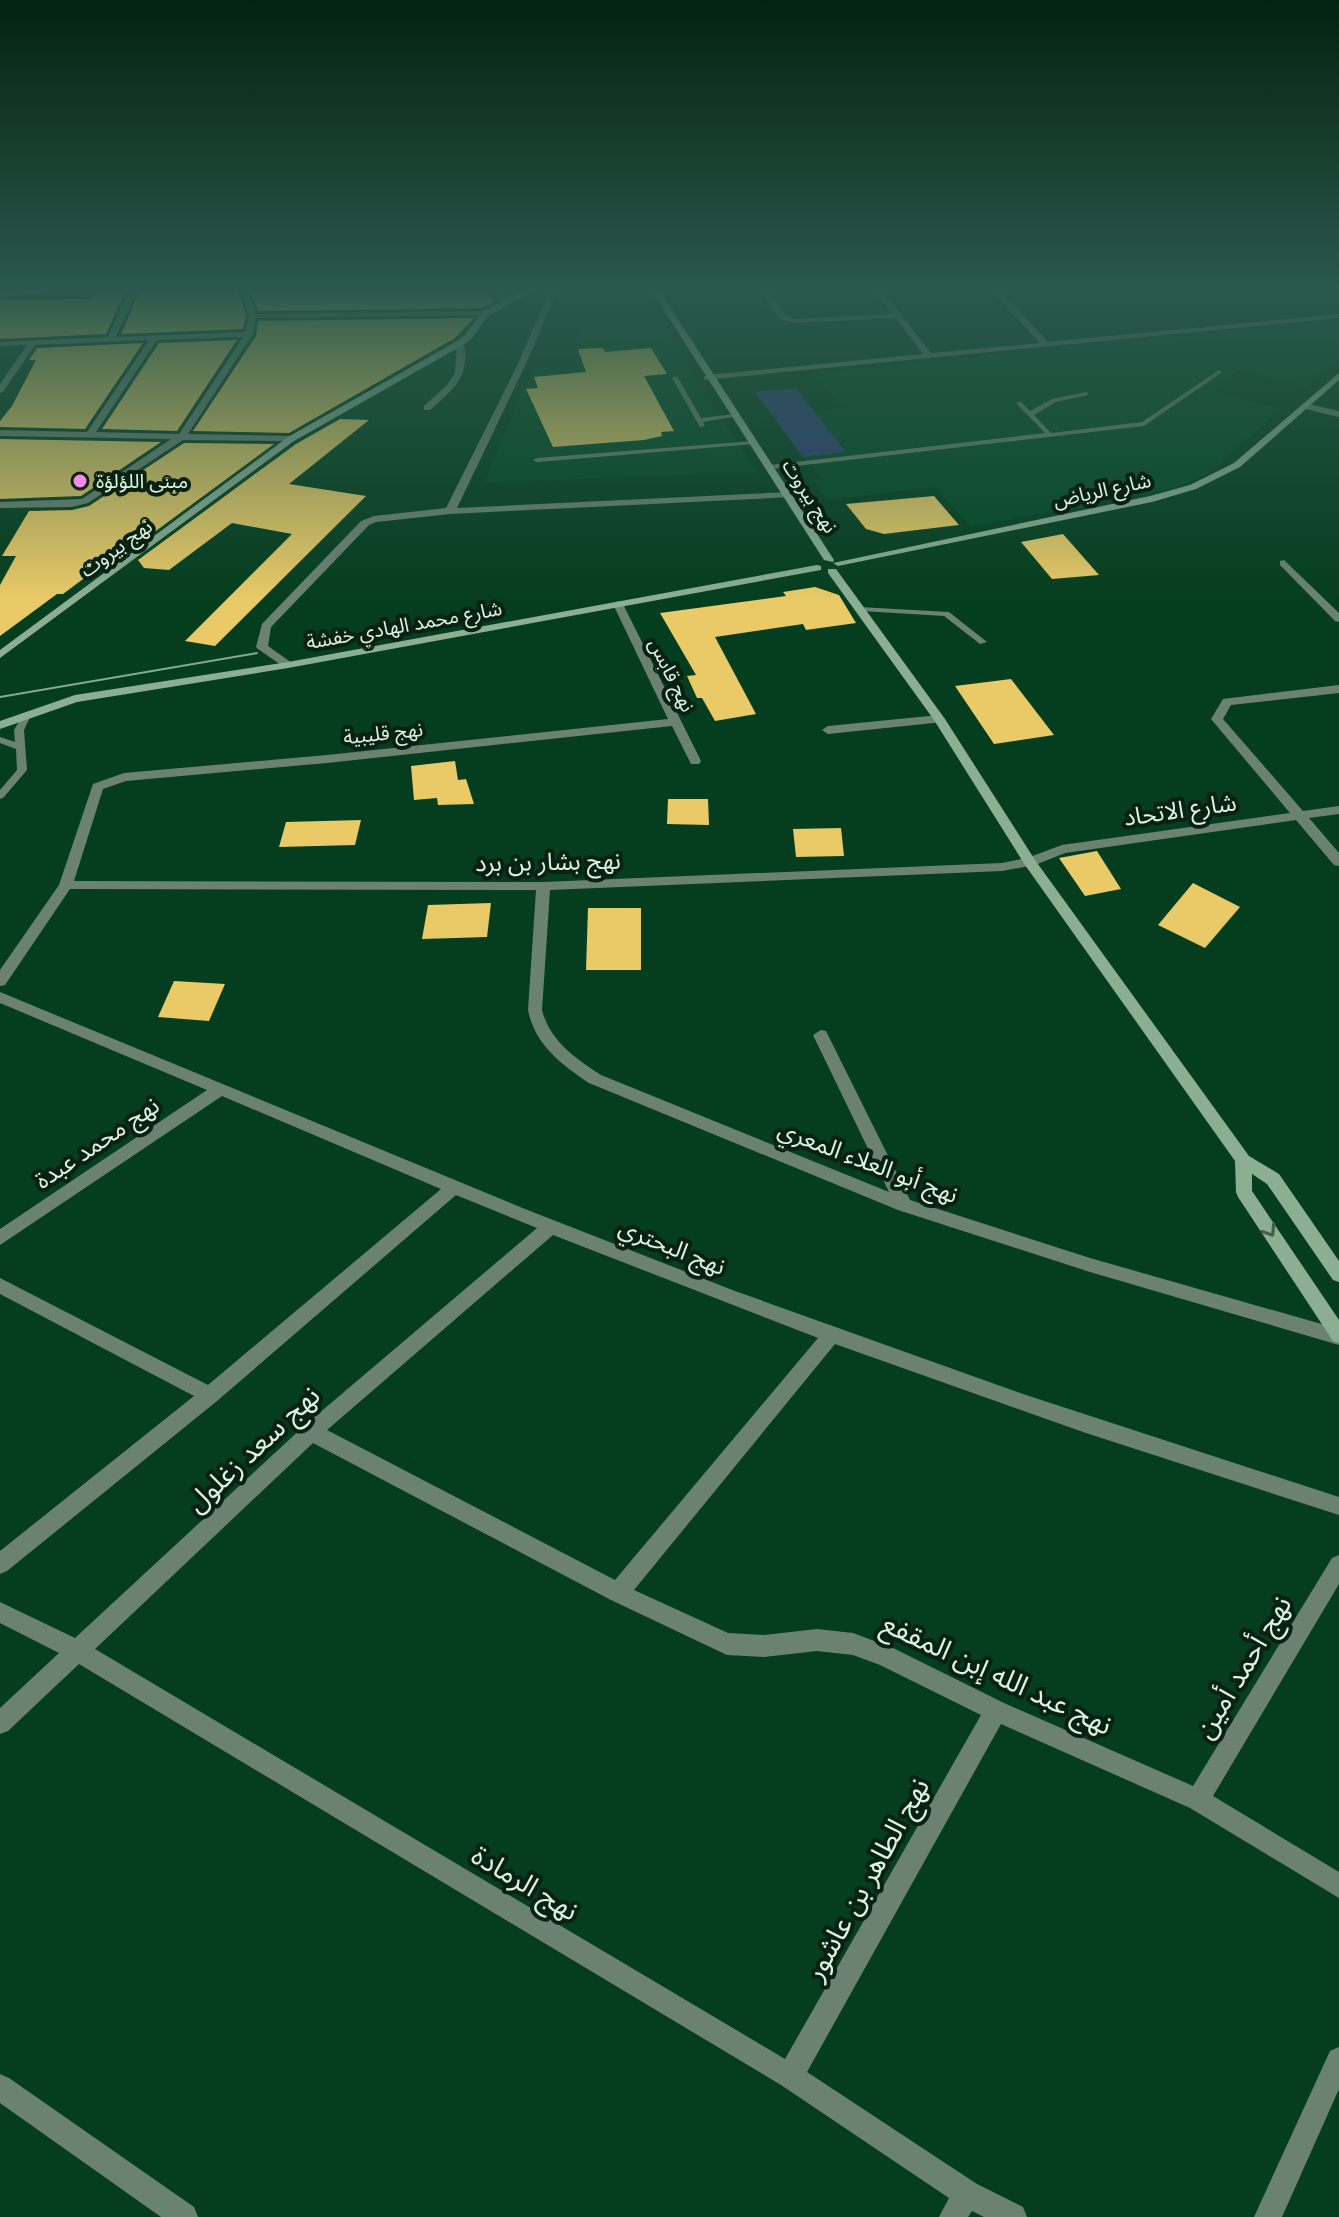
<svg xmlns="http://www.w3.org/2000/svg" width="1339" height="2217" font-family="'Roboto Serif','Noto Sans Arabic',serif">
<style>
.built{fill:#044824}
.green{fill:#323d77}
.building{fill:#e9ca67}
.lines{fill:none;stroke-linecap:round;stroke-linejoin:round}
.lane{fill:#6c8271;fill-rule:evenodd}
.street{fill:#6c8271;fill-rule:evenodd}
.secondary{fill:#8caf94;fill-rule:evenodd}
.tram{stroke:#85ac92;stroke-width:2}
.oneway{stroke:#44604c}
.poi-dot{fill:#f888e9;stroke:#0a2011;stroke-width:3}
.labels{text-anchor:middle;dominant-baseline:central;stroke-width:8;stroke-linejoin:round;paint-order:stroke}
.far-poi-label{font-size:20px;fill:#d9f4df;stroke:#0a2011;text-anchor:start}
.far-street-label{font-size:20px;fill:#d9f4df;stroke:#0a2011}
.street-label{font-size:24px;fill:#d9f4df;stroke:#0a2011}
.near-street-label{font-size:28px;fill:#d9f4df;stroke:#0a2011}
</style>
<rect width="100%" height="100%" fill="#053e1e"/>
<g class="built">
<path d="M581,317H655L757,472L484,483L523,389L536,367L578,369L576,347Z"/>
<path d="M1339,319V358L1306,387L1239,370L1213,390L1280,409L1213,471L1172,489L970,527L935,487L827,500L812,480L822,478L803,457L846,451L814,411L842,407L814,373Z"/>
</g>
<path class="green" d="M796,388L846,452L803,457L755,392Z"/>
<g class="building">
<path d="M159,290H237L246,316L243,329L121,334L139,293Z"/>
<path d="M251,290H481L495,301L482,308L258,311Z"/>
<path d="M124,294L106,334L0,339V300L91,299L93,295Z"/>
<path d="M474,318L455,338L289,433L193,431L256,336L258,321Z"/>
<path d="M237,340L177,431L102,429L159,343Z"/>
<path d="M143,343L85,429L0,427V421L12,406L36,360H29L37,348Z"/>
<path d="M603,348L605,352L651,348L667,374L644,376L674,431L661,432L662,436L644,440L553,447L526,389L538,388L534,377L586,372L578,349Z"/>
<path d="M340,419L369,420L289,484L366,496L215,646L185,641L292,534L232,523L169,570L144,568L138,560L296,444Z"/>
<path d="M0,439L161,442L81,496L0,499Z"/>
<path d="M184,443L274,444L130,550L128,548L110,559L63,594H57L0,636V585L16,556H2L29,511L72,510L89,506Z"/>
<path d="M934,496L959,525L884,534L866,529L846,504Z"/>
<path d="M1063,534L1099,575L1052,579L1021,542Z"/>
<path d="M815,587L839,595L856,623L806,630L803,624L715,637L756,714L715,721L702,698H697L687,676L696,675L660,613L786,596L783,592Z"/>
<path d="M1011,679L1054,735L994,744L955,686Z"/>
<path d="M455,761L458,780L466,779L474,804L438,805L437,798L414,800L411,766Z"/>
<path d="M668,799H708L709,825L667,824Z"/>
<path d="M361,820L355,845L279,847L286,822Z"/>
<path d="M841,828L844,856L796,857L793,829Z"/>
<path d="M1097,851L1121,889L1085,896L1059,858Z"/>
<path d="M1193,883L1240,907L1205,948L1158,925Z"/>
<path d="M491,903L487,937L422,939L428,905Z"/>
<path d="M588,908H641V970H586Z"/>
<path d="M174,981L225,984L209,1021L158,1017Z"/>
</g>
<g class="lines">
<g class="lane">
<path d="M1219,370L1221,371V373L1144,426L770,469L766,467L770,465L1045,433L1017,404V402H1021L1030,411L1052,399L1086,392L1088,393V395L1056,402L1034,415L1051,433L1142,422Z"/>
<path d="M675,376L678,378L701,418L735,414L738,416L703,422L705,426L700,427L672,378Z"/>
<path d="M753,441L755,442V444L537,462L533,460L537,458Z"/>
<path d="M859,607L949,612L987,642L980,644L944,616L862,611H859Z"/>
<path d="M27,712L31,715L24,730L27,770L3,798L0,799V790L17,770L16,749L0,743V737L15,742L14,730L24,713Z"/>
</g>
<g class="street">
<path d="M34,290H79L0,297V293Z"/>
<path d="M129,290H137L116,337L245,332L249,316L240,290H248L256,314L486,311L490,313L486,315L256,318L253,334L188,434L291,436L296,439L294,441L183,440L88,503L72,507L0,508V502L82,499L171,439L0,436V430L87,432L149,340L35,345L3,392L0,393V384L27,345L0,346V342L108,337ZM243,337L179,434L96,432L157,340Z"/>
<path d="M486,290H496L510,301L503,303Z"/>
<path d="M550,290H558L523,370L457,508L789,492L794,495L792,497L450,514L376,522L369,525L271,627L268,646L292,663V667H284L258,649L256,647L262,624L361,521L374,516L446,508L515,370Z"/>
<path d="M761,290H769L785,315L795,319L892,314L874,290H882L931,353L1040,343L991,290H1000L1048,342L1339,314V318L704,380V376L707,375L923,354L896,318L795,323L779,319Z"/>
<path d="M457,341L464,343C470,378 454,388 430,410H424V406L447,385L455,373Z"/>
<path d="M1304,403L1339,411V417L1301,408L1300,406Z"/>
<path d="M1284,560L1339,613V622L1335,621L1280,565V561Z"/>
<path d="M618,601L623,604L701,761L699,764H691L672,726L327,763L126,781L103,789L74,881L543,882L1002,863L1027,858L1062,845L1290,813L1211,719L1223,699L1339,685V693L1231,705L1223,719L1303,811L1339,806V814L1309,818L1339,853V866L1334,865L1296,820L1065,853L1035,865L1002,871L550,890L542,1010C550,1041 575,1058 601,1075L889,1192L813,1035L821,1030L826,1031L910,1200L1090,1258L1339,1329V1345L1090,1272L898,1210L589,1083C561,1064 535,1045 528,1010L536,890L70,889L5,985L0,986V970L59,885L93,784L124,773L327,755L668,719L613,604Z"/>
<path d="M939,715L945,719L943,722L828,734L822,730L828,726Z"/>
<path d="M0,992L525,1209L735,1291L1023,1394L1339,1497V1515L1086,1433L835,1344L634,1590L728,1633L764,1635L817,1629L853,1633L893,1648L1004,1703L1193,1786L1332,1558L1339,1555V1584L1213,1796L1339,1872V1898L1190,1808L1001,1724L807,2072L977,2184L1023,2207L1027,2217H984L972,2211L968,2217H939L949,2198L781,2085L79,1664L8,1731L0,1734V1708L59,1653L0,1623V1602L75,1638L304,1426L537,1228L456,1195L217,1401L7,1571L0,1574V1551L194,1396L0,1294V1278L208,1385L441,1189L222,1096L0,1245V1229L207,1090L0,1003ZM553,1235L818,1338L615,1580L327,1430ZM313,1443L611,1600L727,1655L764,1657L817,1651L853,1655L880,1665L981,1715L785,2059L95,1649Z"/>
<path d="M1339,2047V2089L1282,2217H1254L1330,2051Z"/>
<path d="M0,2074L9,2078L194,2207L198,2217H161L0,2103Z"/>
</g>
<g class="secondary">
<path d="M525,290H536L489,315L471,339L463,345L294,441L0,658V650L288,437L457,341L465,335L483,311Z"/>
<path d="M651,290H659L834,560L833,562L824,560Z"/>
<path d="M1339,373V380L1240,467L1196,489L1152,502L838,566L833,563L1150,496L1190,485L1234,463Z"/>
<path d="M817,565L821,566V570L288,668L77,702L0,729V721L75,695L288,662Z"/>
<path d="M828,569H836L945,719L1035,860L1249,1156L1279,1174L1339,1261V1282L1333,1280L1267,1184L1252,1174V1191L1339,1320V1343L1333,1341L1238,1197L1236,1192L1235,1161L1025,865L934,720L828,573Z"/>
</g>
<path class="tram" d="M0,697L257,653"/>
</g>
<defs><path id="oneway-chevron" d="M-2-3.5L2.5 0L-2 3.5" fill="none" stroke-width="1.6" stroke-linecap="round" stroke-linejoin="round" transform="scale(2)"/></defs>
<use class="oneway" href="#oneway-chevron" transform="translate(1270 1231) rotate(57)"/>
<linearGradient id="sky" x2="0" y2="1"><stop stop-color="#032210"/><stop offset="0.48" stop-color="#2a584c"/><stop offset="1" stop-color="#2a584c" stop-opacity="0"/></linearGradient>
<rect width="1339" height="601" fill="url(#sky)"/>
<circle class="poi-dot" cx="80" cy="481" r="8"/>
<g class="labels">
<g class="far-poi-label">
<text x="96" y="481">مبنى اللؤلؤة</text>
</g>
<g class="far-street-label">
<text transform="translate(1102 490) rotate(-12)">شارع الرياض</text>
<text transform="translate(810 496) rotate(57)">نهج بيروت</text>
<text transform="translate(116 548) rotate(-36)">نهج بيروت</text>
<text transform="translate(404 625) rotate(-10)">شارع محمد الهادي خفشة</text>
<text transform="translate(672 675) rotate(64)">نهج قابس</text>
<text transform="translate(383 733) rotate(-6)">نهج قليبية</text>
</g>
<g class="street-label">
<text transform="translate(1180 810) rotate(-8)">شارع الاتحاد</text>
<text transform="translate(548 862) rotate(-1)">نهج بشار بن برد</text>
<text transform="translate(97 1143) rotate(-34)">نهج محمد عبدة</text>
<text transform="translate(868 1162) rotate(21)">نهج أبو العلاء المعري</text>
<text transform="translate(672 1247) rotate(22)">نهج البحتري</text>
</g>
<g class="near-street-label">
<text transform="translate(253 1449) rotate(-43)">نهج سعد زغلول</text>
<text transform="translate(1243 1667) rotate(-59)">نهج أحمد أمين</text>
<text transform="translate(997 1674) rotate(25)">نهج عبد الله إبن المقفع</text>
<text transform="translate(867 1879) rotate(-61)">نهج الطاهر بن عاشور</text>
<text transform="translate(525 1883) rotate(31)">نهج الرمادة</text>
</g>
</g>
</svg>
